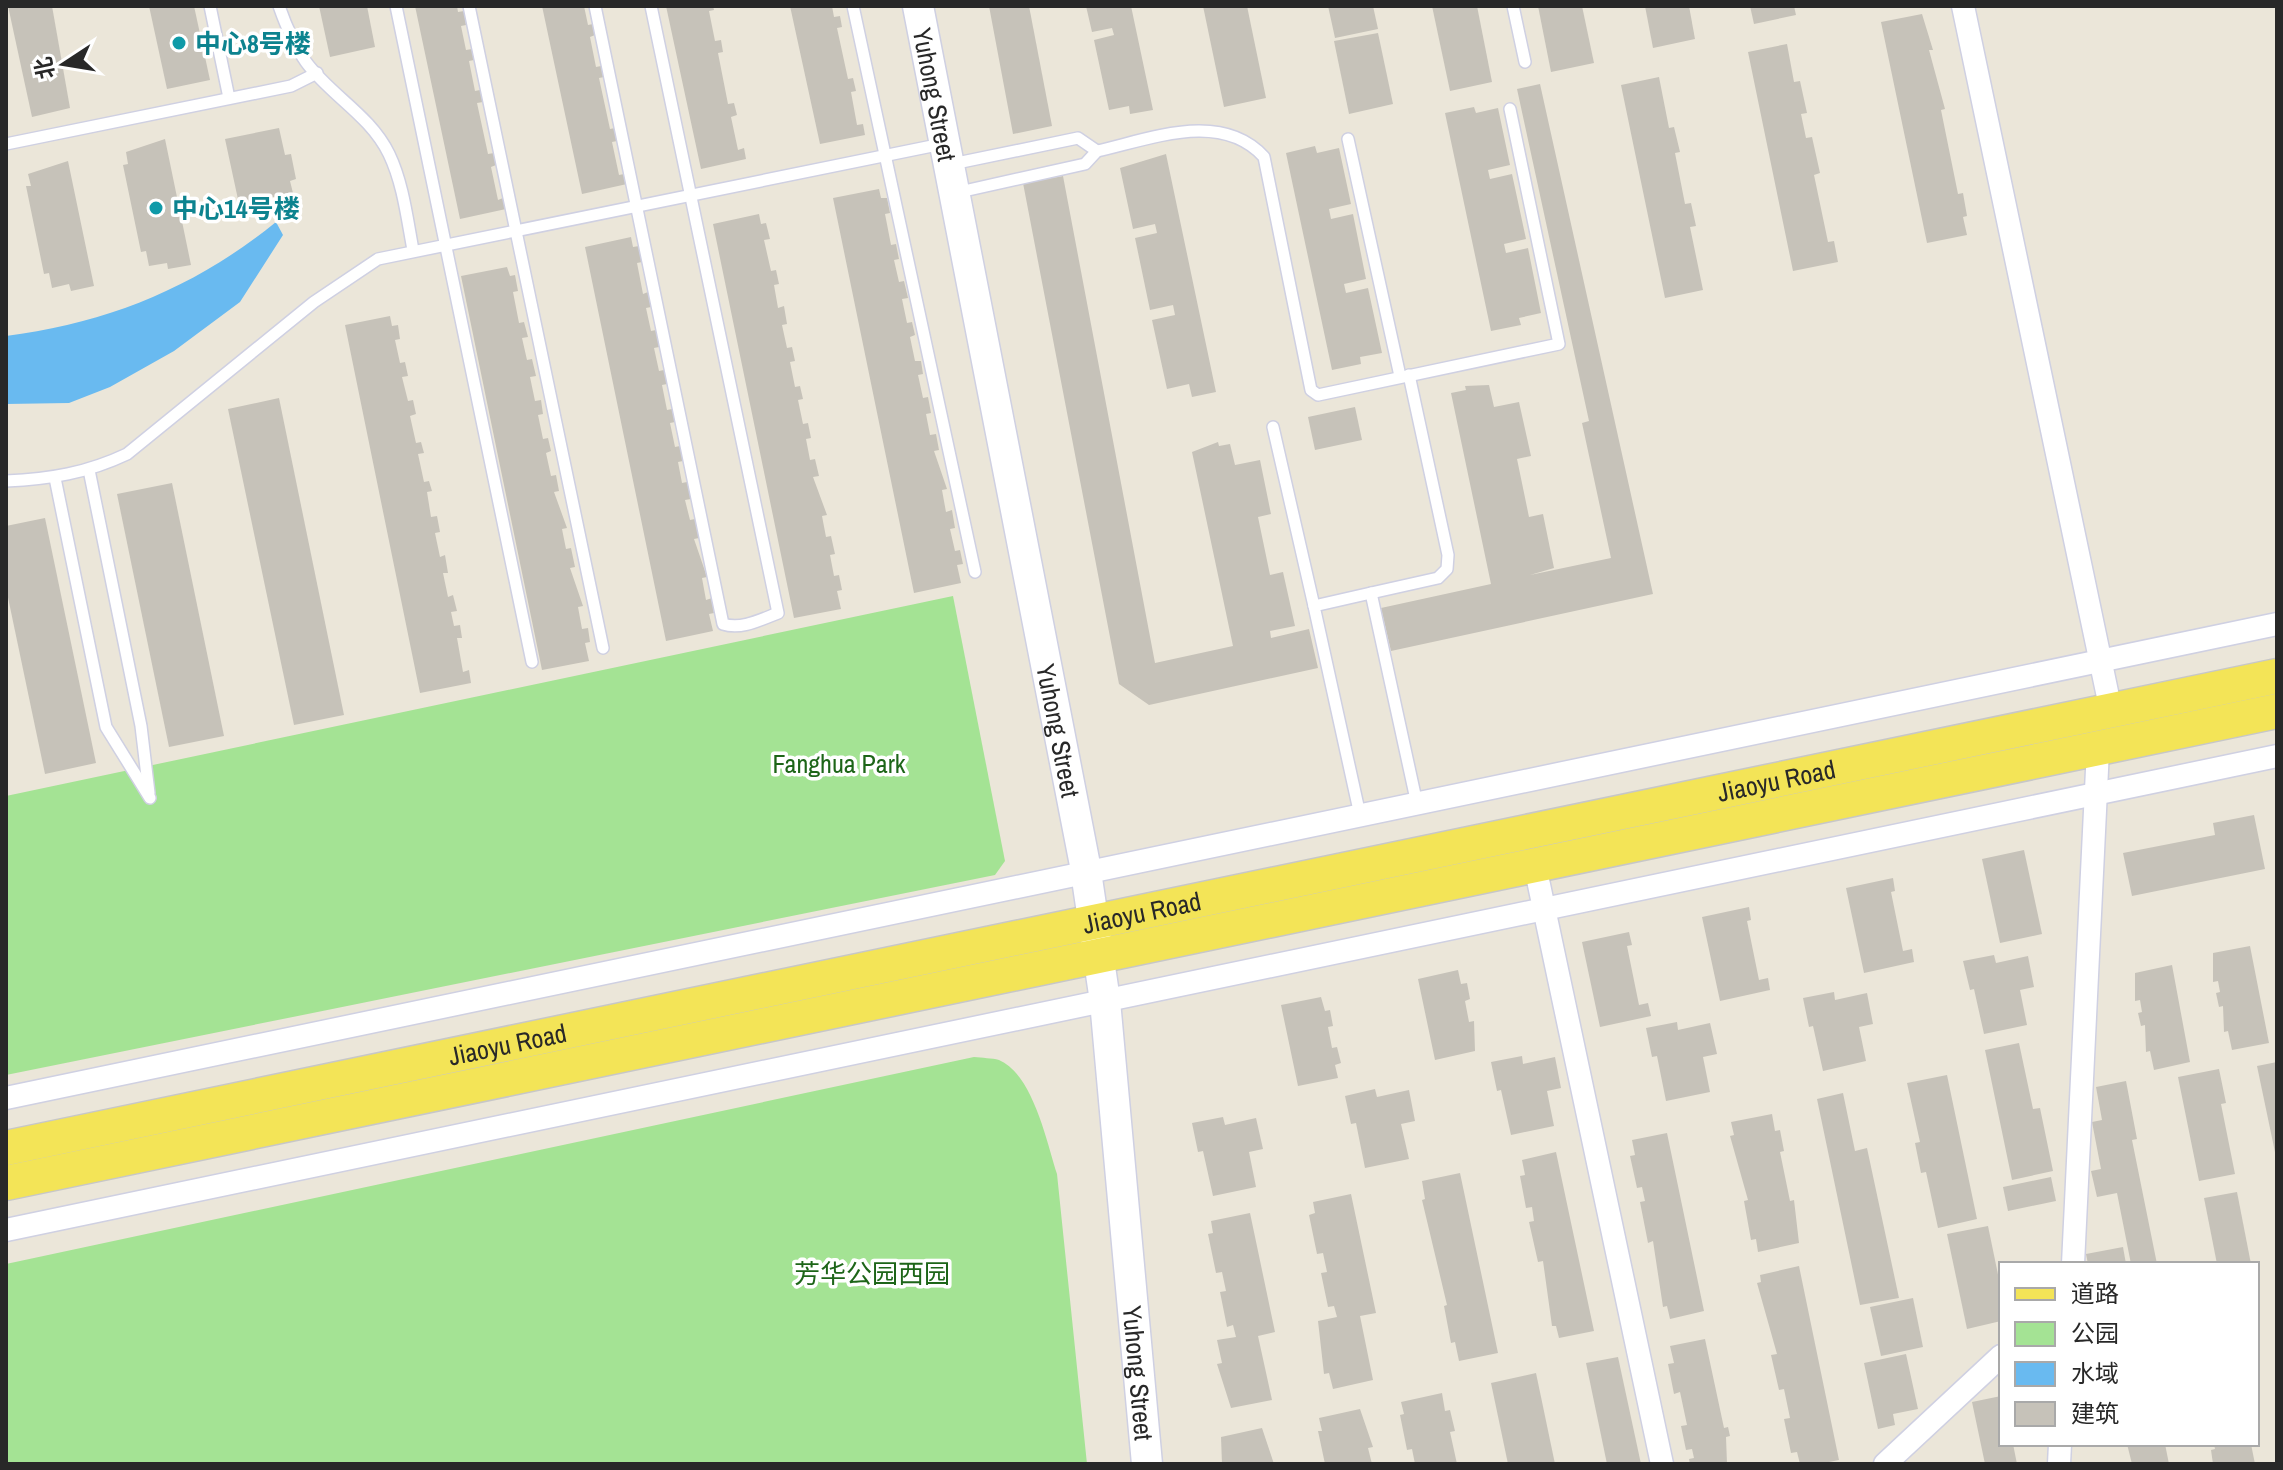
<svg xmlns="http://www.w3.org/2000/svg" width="2283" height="1470" font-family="'Archivo Narrow','Noto Sans SC',sans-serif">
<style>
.green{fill:#a4e394}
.water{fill:#69baf0}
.building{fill:#c6c2b9}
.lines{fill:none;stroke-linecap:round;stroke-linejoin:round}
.lane-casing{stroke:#cfd0e2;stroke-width:14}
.street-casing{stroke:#cfd0e2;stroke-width:25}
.secondary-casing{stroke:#cfd0e2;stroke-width:33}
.primary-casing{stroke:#c7c7c7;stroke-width:37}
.lane{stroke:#fff;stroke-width:11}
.street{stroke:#fff;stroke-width:22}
.secondary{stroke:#fff;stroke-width:30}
.primary{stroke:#f3e457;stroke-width:34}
.culture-dot{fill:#0f9aa8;stroke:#fff;stroke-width:3}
.labels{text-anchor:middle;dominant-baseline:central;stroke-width:7;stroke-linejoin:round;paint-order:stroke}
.culture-label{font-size:26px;font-weight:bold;fill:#0d838f;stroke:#fff;text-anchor:start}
.street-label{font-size:26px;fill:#282828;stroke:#fff}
.park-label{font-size:26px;fill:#1d6518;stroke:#fff}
</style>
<rect width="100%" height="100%" fill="#ebe6d9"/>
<g class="green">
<path d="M953,596L1005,861L995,875L6,1075V796Z"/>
<path d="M974,1057C982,1058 992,1058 999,1060C1033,1074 1047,1143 1057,1174L1087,1464H6V1264Z"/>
</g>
<path class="water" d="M276,222L283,235L240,302L174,351L110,387L69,403L6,404V336C108,323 196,287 276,222Z"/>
<g class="building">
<path d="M8,6H52L70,108L32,117Z"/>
<path d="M149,6H194L210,80L167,89Z"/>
<path d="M319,6H367L375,47L330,57Z"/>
<path d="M415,6H457L458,12L464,11L466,25L461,26L466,50L472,49L474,60L469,61L475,91L480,90L483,102L477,103L488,154L494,153L496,165L491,167L498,200L503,198L506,209L460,219Z"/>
<path d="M542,6H584L588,25L593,24L595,35L590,37L596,67L601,66L604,77L599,78L610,129L615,128L617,141L612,142L619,175L624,174L627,184L582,194Z"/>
<path d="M666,6H713L714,10L709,11L715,41L721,40L723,52L718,53L728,104L734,103L737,115L731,117L738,150L744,148L746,159L701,169Z"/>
<path d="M790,6H832L834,17L840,16L842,27L837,28L848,79L853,78L856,91L851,92L857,125L863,124L865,135L820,144Z"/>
<path d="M989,6H1029L1052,126L1013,134Z"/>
<path d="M1086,6H1131L1153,110L1130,114L1129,106L1109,110L1094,40L1114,35L1112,28L1092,32Z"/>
<path d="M1203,6H1247L1266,98L1224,107Z"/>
<path d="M1328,6H1373L1378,29L1335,38Z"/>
<path d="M1432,6H1477L1492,82L1450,91Z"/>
<path d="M1538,6H1582L1594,63L1551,72Z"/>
<path d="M1645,6H1689L1695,39L1653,48Z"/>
<path d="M1750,6H1794L1796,15L1754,24Z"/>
<path d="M1922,14L1933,50H1929L1945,109L1941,110L1958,194L1963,193L1967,216L1963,217L1967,235L1927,243L1881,22Z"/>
<path d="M1378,33L1393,104L1349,114L1334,41Z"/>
<path d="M1787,44L1794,82L1800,81L1807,113L1801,114L1806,138L1812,137L1820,173L1814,175L1828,242L1834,241L1838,262L1793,271L1748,52Z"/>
<path d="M1659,77L1669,128L1674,127L1680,152L1675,153L1685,204L1691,203L1696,226L1690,227L1703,290L1665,298L1621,85Z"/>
<path d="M1540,84L1653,594L1391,651L1381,608L1491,584L1451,393L1466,390L1465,386L1489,385L1494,407L1519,402L1531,456L1517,459L1529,517L1543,514L1554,568L1530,575L1611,558L1582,423L1589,421L1517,89Z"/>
<path d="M1474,107L1476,113L1498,108L1510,165L1488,170L1490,179L1512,174L1526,239L1504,244L1506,253L1528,248L1541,313L1519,318L1521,325L1491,331L1445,113Z"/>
<path d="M279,128L285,155L291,154L296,179L290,181L293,193L239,204L225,139Z"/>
<path d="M165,139L191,265L168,269L167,263L149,266L146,251L141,252L123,165L128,164L126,152Z"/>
<path d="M1315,146L1317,153L1339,148L1351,204L1329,209L1331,219L1353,214L1366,279L1344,284L1346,293L1368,288L1382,353L1360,357L1361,364L1332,370L1286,153Z"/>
<path d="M1166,154L1216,392L1192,397L1189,384L1167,389L1152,320L1175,315L1173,305L1150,310L1135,238L1157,233L1155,224L1133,229L1120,168Z"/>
<path d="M68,161L94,286L71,291L69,284L52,288L49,273L44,274L26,186H31L28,174Z"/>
<path d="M1063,176L1155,663L1233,646L1192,452L1218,442L1219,446L1230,444L1235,465L1260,460L1271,514L1258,517L1270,575L1283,572L1295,626L1270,631L1271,638L1309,629L1318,668L1149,705L1119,684L1023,183Z"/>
<path d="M879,189L881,198H887L890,213L885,214L891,245L896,244L899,259L894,260L899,282L904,281L908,298L902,299L907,323L912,322L915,335L910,337L915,361H921L923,374L918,375L923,398L928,397L931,413L926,414L930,435L936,434L939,450L934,451L947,489L942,490L946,512L952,510L955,528L950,529L955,551L960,550L963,564L957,565L961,583L914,593L833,198Z"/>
<path d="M759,214L761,224L766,223L770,239L764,240L771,271L776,270L779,284L774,285L778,308L784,306L787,324L782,325L787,348L792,347L795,361L790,362L795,387L800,386L803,399L798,400L803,424L808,423L811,438L806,439L810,460L815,459L819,476L813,477L827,515L822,516L826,537L831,536L835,554L830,555L834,576L839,575L842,590L837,591L841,609L794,618L713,224Z"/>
<path d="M631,237L633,247L639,246L642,262L637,263L643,294L648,292L651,307L646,308L651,331L656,330L659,347L654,348L659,371L664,370L667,384L662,385L667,410L672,409L675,422L670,423L675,447L680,446L683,461L678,462L682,483L687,482L691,499L685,500L690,520L695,519L699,538L694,539L707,577L702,578L706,600L712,598L714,613L709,614L713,631L666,641L585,247Z"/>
<path d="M507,267L510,276L515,275L518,291L513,292L519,323L524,322L528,337L522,338L527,360L532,359L536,376L530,377L535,401L541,400L543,414L538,415L543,439L548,438L551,451L546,453L551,476L556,475L559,491L554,492L567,528L562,529L566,549L571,548L575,567L570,568L583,606L578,607L582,629L588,628L590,642L585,643L589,661L542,670L461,276Z"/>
<path d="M390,316L392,326L398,325L400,339L395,340L400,363L405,362L408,376L402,377L408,401L413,400L416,414L410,416L416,443L421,442L424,453L418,454L424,482L429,481L432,491L427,492L431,517L437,516L440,532L435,533L440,557L445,555L448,573H443L448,597L453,595L457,611L451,612L454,626L460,625L462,638H457L463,672L469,670L471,683L420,693L345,325Z"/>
<path d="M279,398L344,715L294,725L228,409Z"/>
<path d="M1355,407L1362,440L1315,450L1308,417Z"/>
<path d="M172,483L224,736L169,747L117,494Z"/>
<path d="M45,518L96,763L45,774L6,588V526Z"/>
<path d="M2254,815L2265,869L2132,896L2123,853L2215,835L2213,823Z"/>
<path d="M2024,850L2042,934L2000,943L1982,859Z"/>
<path d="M1893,878L1895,891L1891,892L1903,951L1912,949L1914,962L1864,973L1846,888Z"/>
<path d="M1749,907L1751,920L1747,921L1759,980L1768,978L1770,990L1720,1001L1702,917Z"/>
<path d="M1629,932L1632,945L1627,946L1639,1005L1648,1003L1651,1016L1600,1027L1582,942Z"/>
<path d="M2250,946L2269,1043L2232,1050L2228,1031L2224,1032L2223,1006L2219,1007L2216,993L2220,992L2218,981L2213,982V953Z"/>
<path d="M1994,955L1996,963L2028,956L2034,987L2020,990L2027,1025L1984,1034L1974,989L1970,990L1963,961Z"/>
<path d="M2172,965L2190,1062L2154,1070L2150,1051L2146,1052L2145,1025L2141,1026L2138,1013L2142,1012L2140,1000L2135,1001V973Z"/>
<path d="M1458,970L1461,984L1467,983L1470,999L1465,1001L1469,1022L1474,1021L1475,1051L1435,1060L1418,979Z"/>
<path d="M1834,992L1835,1000L1867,993L1873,1024L1859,1027L1866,1061L1823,1071L1813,1026L1809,1027L1803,998Z"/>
<path d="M1321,997L1325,1011L1330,1010L1333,1026L1328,1027L1332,1048L1337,1047L1341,1063L1335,1065L1338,1078L1298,1086L1281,1005Z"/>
<path d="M1677,1022L1678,1030L1710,1023L1717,1054L1703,1057L1710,1092L1666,1101L1657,1056L1652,1057L1646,1028Z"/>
<path d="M2019,1043L2033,1109L2040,1108L2053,1171L2012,1180L1985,1050Z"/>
<path d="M1522,1056L1523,1064L1555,1057L1561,1088L1547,1091L1554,1126L1511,1135L1501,1090L1497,1091L1491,1062Z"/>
<path d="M2277,1062V1157H2276L2257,1066Z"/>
<path d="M2219,1069L2226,1103L2221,1104L2235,1174L2199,1181L2178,1077Z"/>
<path d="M1947,1075L1977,1219L1938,1228L1926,1172L1921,1173L1915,1143L1920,1142L1907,1083Z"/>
<path d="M2126,1081L2137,1139L2132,1140L2157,1264H2131L2117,1193L2097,1197L2091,1171L2101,1169L2092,1122L2102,1120L2096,1087Z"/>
<path d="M1375,1089L1377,1097L1409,1090L1415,1121L1401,1124L1409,1159L1365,1168L1356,1123L1351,1124L1345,1096Z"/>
<path d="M1843,1093L1855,1151L1867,1148L1899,1298L1860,1305L1817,1099Z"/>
<path d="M1772,1114L1775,1131L1780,1130L1784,1151L1780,1152L1790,1201L1794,1200L1799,1243L1758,1252L1756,1239L1751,1240L1744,1201L1748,1200L1730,1136L1734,1135L1731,1122Z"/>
<path d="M1223,1117L1225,1125L1256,1118L1263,1149L1249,1152L1256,1187L1213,1196L1203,1151L1198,1152L1192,1123Z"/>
<path d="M1667,1133L1704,1311L1670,1319L1667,1306L1663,1307L1653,1241L1648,1243L1640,1202L1645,1201L1642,1187L1637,1188L1630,1156L1635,1155L1632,1140Z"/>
<path d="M1556,1152L1594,1331L1559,1338L1556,1326H1552L1543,1261L1538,1262L1529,1222L1534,1221L1532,1207L1526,1208L1520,1176L1525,1175L1522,1160Z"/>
<path d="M1460,1173L1498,1353L1459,1361L1455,1342L1451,1343L1444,1306L1447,1305L1422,1200L1425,1199L1422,1181Z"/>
<path d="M2051,1177L2056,1201L2008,1211L2003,1187Z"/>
<path d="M2237,1192L2251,1264H2217L2204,1198Z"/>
<path d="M1351,1194L1376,1313L1360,1316L1373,1380L1333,1389L1329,1373L1324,1374L1318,1321L1337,1317L1334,1306L1328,1307L1321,1273L1327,1272L1323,1253L1317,1254L1309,1215L1315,1213L1313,1202Z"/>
<path d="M1250,1213L1275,1332L1258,1336L1272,1400L1231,1408L1217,1364L1222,1363L1217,1340L1236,1337L1233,1325L1227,1327L1220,1292L1226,1291L1222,1272L1216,1273L1208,1234L1213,1233L1211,1221Z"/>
<path d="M1988,1226L2001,1289V1321L1967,1329L1947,1234Z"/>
<path d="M2123,1247L2126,1264H2088L2086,1254Z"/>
<path d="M1799,1266L1839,1460L1819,1464H1800L1797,1452L1791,1453L1784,1419L1790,1418L1784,1389L1779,1390L1771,1355L1777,1354L1757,1283L1761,1282L1760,1275Z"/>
<path d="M1913,1298L1923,1347L1881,1356L1870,1307Z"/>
<path d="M1705,1339L1724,1428L1728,1427L1730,1436L1726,1437L1727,1464H1690L1689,1459L1694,1458L1692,1449L1686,1450L1681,1426L1687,1425L1680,1392L1674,1394L1668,1364L1674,1363L1670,1346Z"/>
<path d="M1906,1354L1918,1409L1893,1414L1895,1425L1878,1429L1864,1363Z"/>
<path d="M1618,1357L1641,1464H1607L1586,1363Z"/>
<path d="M1536,1373L1555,1464H1508L1491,1383Z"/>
<path d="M1442,1393L1445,1411L1450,1410L1455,1431L1450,1432L1457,1464H1415L1412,1449L1407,1450L1400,1415L1404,1414L1401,1402Z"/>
<path d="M2001,1396V1444H2013L2017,1464H1985L1972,1402Z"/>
<path d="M1360,1409L1373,1447L1368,1448L1372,1464H1325L1318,1431H1322L1319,1418Z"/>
<path d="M1262,1428L1274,1464H1222L1221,1437Z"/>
<path d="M2127,1444H2165L2169,1464H2132Z"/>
<path d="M2214,1444H2251L2255,1464H2213L2211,1450L2215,1449Z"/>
</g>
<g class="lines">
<g class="lane-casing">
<g id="lane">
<path d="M210,6L229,98"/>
<path d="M279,6C286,26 294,45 306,62C330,95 370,115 389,154C403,183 407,218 413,250"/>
<path d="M396,6L532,662"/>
<path d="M469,6L603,648"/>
<path d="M595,6L723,624C741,630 760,620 778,613L651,6"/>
<path d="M853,6L975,572"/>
<path d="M1513,6L1525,62"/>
<path d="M1348,139L1400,376"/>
<path d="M6,144L291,86L317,73"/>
<path d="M1097,151C1151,139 1221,110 1264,157L1311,390L1318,395L1559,344L1510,109"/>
<path d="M952,164L1078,138L1097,151L1085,164L955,193"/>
<path d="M1273,427L1314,606"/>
<path d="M89,470L141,726L149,793"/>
<path d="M55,478L106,727L150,798"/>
<path d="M6,481C50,479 87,473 127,454L314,302L378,259L942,144"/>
<path d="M1371,593L1438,578L1447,569L1448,555L1409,375"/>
<path d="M1360,815L1314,606L1371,593L1417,804"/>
</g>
</g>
<g class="street-casing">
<g id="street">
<path d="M1963,6L2111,711"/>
<path d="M1535,866L1662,1464"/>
<path d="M6,1098L2277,624"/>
<path d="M6,1230L2277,756"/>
<path d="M2073,1264L2098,749"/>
<path d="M1885,1464L2001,1356"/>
<path d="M2059,1464L2060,1444"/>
</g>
</g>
<g class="secondary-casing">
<g id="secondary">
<path id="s1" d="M918,6L1085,865L1105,1001L1147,1464"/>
</g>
</g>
<g class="primary-casing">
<g id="primary">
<path id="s2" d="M6,1148L2277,676"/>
<path d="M6,1183L2277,711"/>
</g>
</g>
<use href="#lane" class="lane"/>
<use href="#street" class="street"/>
<use href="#secondary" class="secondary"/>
<use href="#primary" class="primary"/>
</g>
<g class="culture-dot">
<circle cx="179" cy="43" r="8"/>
<circle cx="156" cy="208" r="8"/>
</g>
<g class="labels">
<g class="culture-label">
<text x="195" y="43">中心8号楼</text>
<text x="172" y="208">中心14号楼</text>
</g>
<g class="street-label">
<text stroke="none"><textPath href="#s1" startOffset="90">Yuhong Street</textPath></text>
<text stroke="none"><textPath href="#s1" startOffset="738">Yuhong Street</textPath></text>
<text stroke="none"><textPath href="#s2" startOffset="1808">Jiaoyu Road</textPath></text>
<text stroke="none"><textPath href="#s2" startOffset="1160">Jiaoyu Road</textPath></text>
<text stroke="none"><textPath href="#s2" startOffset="512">Jiaoyu Road</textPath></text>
<text stroke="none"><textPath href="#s1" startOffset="1386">Yuhong Street</textPath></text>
</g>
<g class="park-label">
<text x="839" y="763">Fanghua Park</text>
<text x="872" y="1273">芳华公园西园</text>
</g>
</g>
<rect width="2283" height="1470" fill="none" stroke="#282828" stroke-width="16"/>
<rect x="1999" y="1262" width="260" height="184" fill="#ffffff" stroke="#a9a9a9" stroke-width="2"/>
<rect x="2015" y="1288" width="40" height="12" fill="#f3e457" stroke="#a9a9a9" stroke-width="2"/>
<text x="2071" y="1302" font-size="24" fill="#282828">道路</text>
<rect x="2015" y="1322" width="40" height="24" fill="#a4e394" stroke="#a9a9a9" stroke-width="2"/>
<text x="2071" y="1342" font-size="24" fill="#282828">公园</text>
<rect x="2015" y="1362" width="40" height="24" fill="#69baf0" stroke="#a9a9a9" stroke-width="2"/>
<text x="2071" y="1382" font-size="24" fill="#282828">水域</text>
<rect x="2015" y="1402" width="40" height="24" fill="#c6c2b9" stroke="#a9a9a9" stroke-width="2"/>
<text x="2071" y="1422" font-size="24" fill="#282828">建筑</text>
<g transform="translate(64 64) rotate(258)" stroke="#ffffff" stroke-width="6" paint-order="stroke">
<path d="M0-6L14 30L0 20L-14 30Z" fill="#282828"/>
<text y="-12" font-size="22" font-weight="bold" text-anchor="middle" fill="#282828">北</text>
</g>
</svg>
